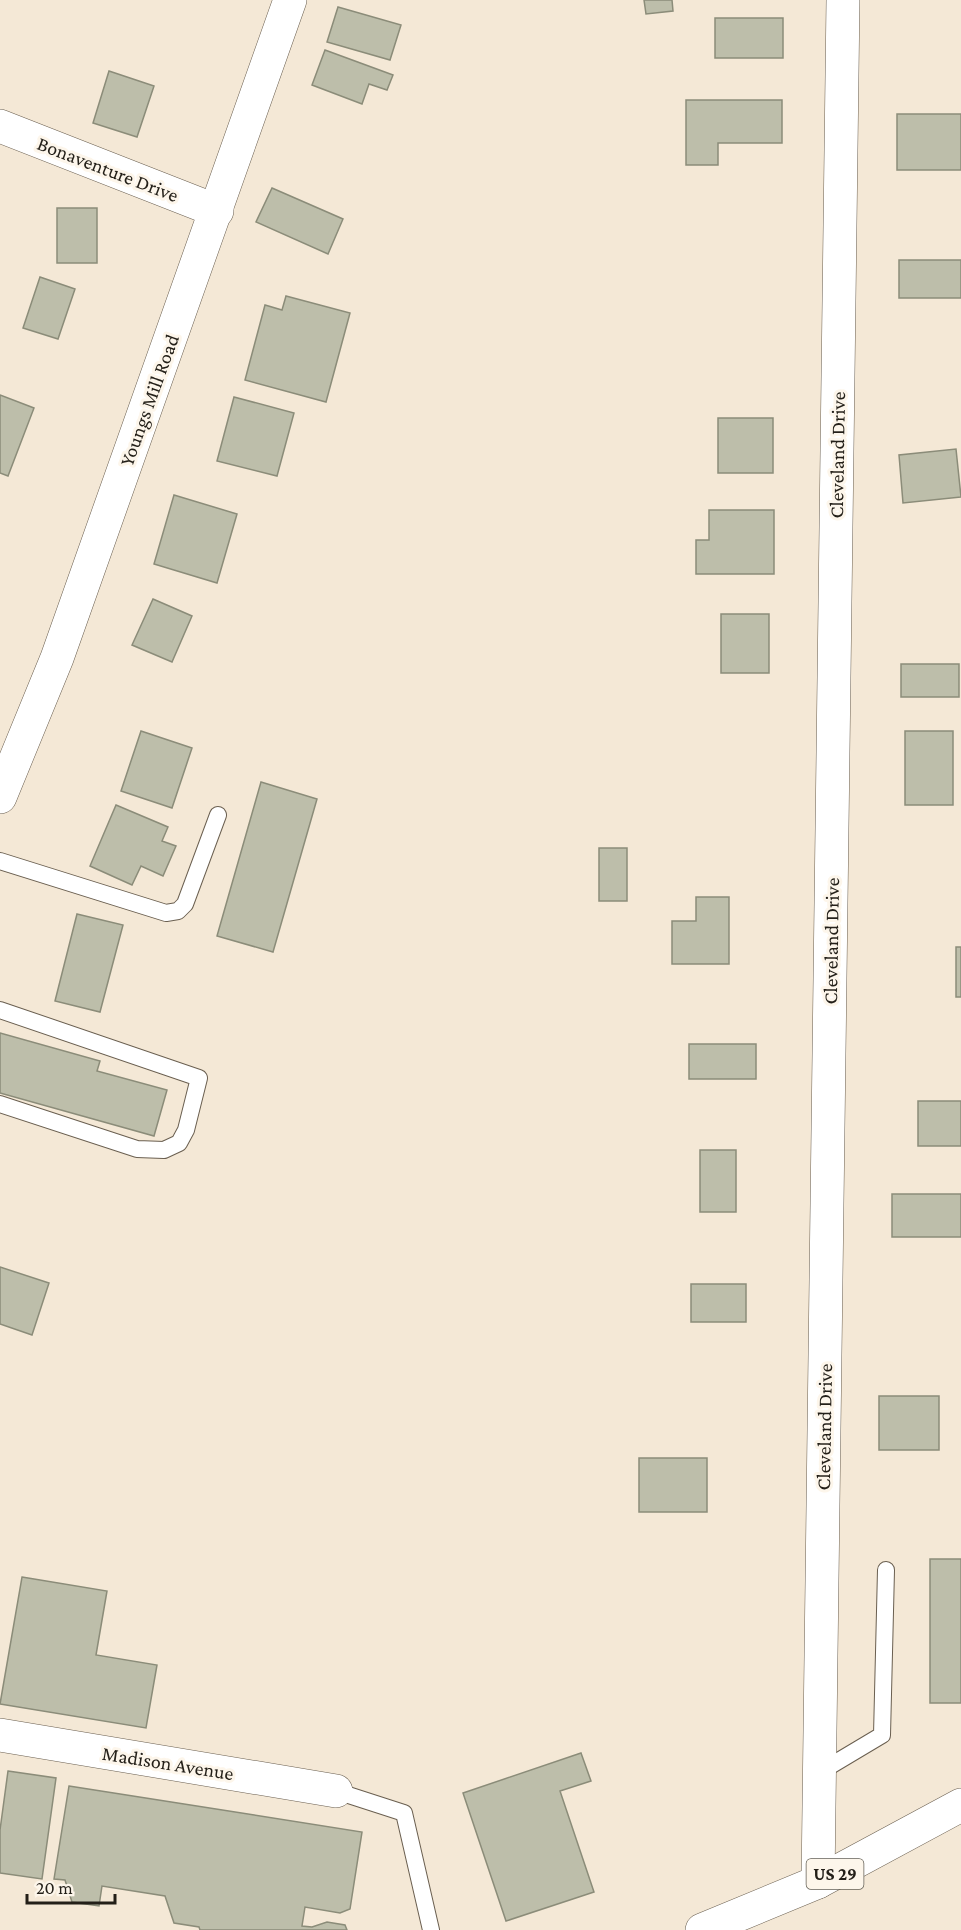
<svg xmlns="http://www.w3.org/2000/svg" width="961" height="1930" font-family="'Crimson Pro',serif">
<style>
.building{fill:#bdbeaa;stroke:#8b8c79;stroke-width:1.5}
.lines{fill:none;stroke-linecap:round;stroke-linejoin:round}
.lane-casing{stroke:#6a5f50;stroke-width:18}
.street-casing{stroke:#6a5f50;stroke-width:34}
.secondary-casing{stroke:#6a5f50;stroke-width:34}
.primary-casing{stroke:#6a5f50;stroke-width:34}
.lane{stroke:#fff;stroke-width:16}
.street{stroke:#fff;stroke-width:33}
.secondary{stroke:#fff;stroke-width:33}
.primary{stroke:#fff;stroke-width:33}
.labels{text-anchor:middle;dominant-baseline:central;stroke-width:6;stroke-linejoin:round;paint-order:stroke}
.shield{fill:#fdf6eb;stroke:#646057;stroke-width:1.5}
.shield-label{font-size:18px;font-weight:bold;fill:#231f18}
.street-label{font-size:20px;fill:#231f18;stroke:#fdf6eb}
</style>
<rect width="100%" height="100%" fill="#f4e8d6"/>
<g class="building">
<path d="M644,0H672L673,11L646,14Z"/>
<path d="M338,7L401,25L390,60L327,42Z"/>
<rect x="715" y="18" width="68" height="40"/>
<path d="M325,50L393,75L387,90L369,84L362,104L312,85Z"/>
<path d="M109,71L154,86L137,137L93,123Z"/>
<path d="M686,100H782V143H718V165H686Z"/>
<rect x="897" y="114" width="64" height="56"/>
<path d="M272,188L343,219L328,254L256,222Z"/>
<rect x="57" y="208" width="40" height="55"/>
<rect x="899" y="260" width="62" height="38"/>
<path d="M40,277L75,289L58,339L23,328Z"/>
<path d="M286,296L350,313L326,402L245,380L265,305L282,310Z"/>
<path d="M0,395L34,408L8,476L0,473Z"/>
<path d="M234,397L294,413L277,476L217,461Z"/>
<rect x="718" y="418" width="55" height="55"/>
<path d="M956,449L961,497L903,503L899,455Z"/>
<path d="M174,495L237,514L217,583L154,564Z"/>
<path d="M709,510H774V574H696V540H709Z"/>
<path d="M153,599L192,616L172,662L132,645Z"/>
<rect x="721" y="614" width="48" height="59"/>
<rect x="901" y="664" width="58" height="33"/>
<path d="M141,731L192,748L172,808L121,791Z"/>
<rect x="905" y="731" width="48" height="74"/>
<path d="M261,782L317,799L273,952L217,936Z"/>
<path d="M116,805L168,827L162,841L176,846L163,876L141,866L132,885L90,866Z"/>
<rect x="599" y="848" width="28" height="53"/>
<path d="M696,897H729V964H672V921H696Z"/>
<path d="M77,914L123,925L100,1012L55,1001Z"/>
<rect x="956" y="947" width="5" height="50"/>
<path d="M0,1033L100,1061L97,1071L167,1090L154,1136L0,1093Z"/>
<rect x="689" y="1044" width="67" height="35"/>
<rect x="918" y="1101" width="43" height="45"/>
<rect x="700" y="1150" width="36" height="62"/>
<rect x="892" y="1194" width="69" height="43"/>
<path d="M0,1267L49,1283L32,1335L0,1324Z"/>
<rect x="691" y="1284" width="55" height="38"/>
<rect x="879" y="1396" width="60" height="54"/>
<rect x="639" y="1458" width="68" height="54"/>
<rect x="930" y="1559" width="31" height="144"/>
<path d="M22,1577L107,1591L96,1655L157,1665L146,1728L0,1704Z"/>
<path d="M581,1753L591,1781L560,1791L594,1892L506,1921L463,1793Z"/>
<path d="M8,1771L56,1778L42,1879L0,1873V1830Z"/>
<path d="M69,1786L362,1832L350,1909L340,1913L305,1907L302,1926L312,1927L327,1922L345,1925L347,1930H200L199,1927L174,1923L165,1896L102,1886L99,1906L72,1902L65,1880L54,1879Z"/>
</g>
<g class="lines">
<g class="lane-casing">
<g id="lane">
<path d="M0,861L166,913L178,911L185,904L218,815"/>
<path d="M0,1010L199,1078L186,1130L179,1143L164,1150L137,1149L0,1104"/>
<path d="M820,1772L882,1735L886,1570"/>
<path d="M336,1791L404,1813L431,1930"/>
</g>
</g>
<g class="street-casing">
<g id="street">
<path d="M0,126L217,211"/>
<path d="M0,1735L336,1791"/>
<path d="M818,1882L843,0"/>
</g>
</g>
<g class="secondary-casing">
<path id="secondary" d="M0,797L57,658L290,0"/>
</g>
<g class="primary-casing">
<path id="primary" d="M702,1930L818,1882L961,1805"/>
</g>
<use href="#lane" class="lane"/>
<use href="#street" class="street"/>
<use href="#secondary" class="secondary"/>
<use href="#primary" class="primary"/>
</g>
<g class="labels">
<rect class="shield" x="806.5" y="1859" width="57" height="30" rx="4.5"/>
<g class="shield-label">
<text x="835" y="1874">US 29</text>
</g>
<g class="street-label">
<text transform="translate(108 169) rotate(21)">Bonaventure Drive</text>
<text transform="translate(149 400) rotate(-70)">Youngs Mill Road</text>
<text transform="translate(837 455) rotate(-89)">Cleveland Drive</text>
<text transform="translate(831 941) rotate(-89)">Cleveland Drive</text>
<text transform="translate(824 1427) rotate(-89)">Cleveland Drive</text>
<text transform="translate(168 1763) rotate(9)">Madison Avenue</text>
</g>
</g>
<path d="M27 1894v9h88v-9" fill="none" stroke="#231f18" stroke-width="3"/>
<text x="36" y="1894" font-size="18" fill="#231f18" stroke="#fdf6eb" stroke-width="4.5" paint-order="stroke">20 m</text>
</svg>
